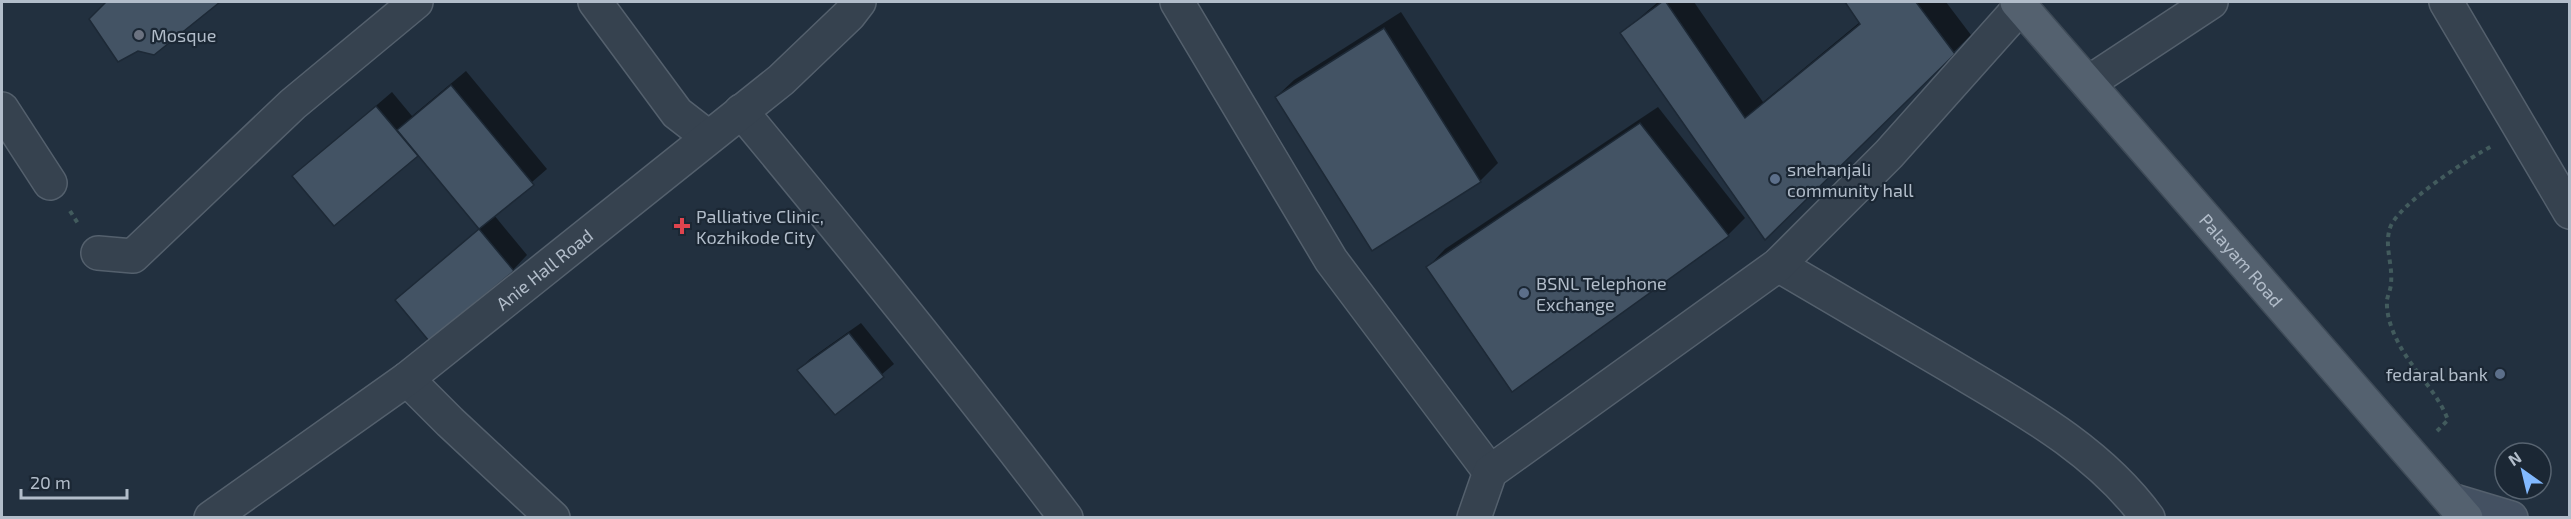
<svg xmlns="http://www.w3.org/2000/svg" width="2571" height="519" font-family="'Exo 2',sans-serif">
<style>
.shadow{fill:#0007}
.building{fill:#435364;stroke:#1d2936;stroke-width:1.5}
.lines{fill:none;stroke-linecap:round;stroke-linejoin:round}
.minor-casing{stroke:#54606d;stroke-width:36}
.tertiary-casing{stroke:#54606d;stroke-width:36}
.secondary-casing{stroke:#54606d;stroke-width:36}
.primary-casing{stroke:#3f4b58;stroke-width:36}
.path{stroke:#425b5d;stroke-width:4;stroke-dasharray:4.5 4.5;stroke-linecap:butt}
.minor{stroke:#36424f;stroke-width:33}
.tertiary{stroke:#36424f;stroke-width:33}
.secondary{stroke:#445162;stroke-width:33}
.primary{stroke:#54616f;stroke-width:33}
.worship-dot{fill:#6b7280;stroke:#1b2734;stroke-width:2}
.service-dot{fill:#5c6f8a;stroke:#1b2734;stroke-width:2}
.health-dot{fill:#e0444e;stroke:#1b2734;stroke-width:2}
.labels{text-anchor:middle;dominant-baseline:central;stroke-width:4.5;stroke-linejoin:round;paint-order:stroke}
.poi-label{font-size:18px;fill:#b2bdca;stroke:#1b2734;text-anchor:start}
.street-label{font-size:18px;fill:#b2bdca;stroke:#1b2734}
</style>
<rect width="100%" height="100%" fill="#22303f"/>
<g class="shadow">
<path d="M108,2H218L153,54L91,20Z"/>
<path d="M1658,2H1694L1763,102L1860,22L1847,2H1946L1971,35L1766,238L1622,33Z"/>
<path d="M1401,12L1498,163L1480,181L1373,249L1276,97L1294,80Z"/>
<path d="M466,71L547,169L494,215L527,255L513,270L397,300L480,228L419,154L334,224L294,176L392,92L412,116Z"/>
<path d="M1658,107L1745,218L1728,235L1428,267L1445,249Z"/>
<path d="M861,323L894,364L836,413L799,370L810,359Z"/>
</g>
<g class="building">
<path d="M106,2H220L154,55L138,51L118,62L89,19Z"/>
<path d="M1662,2H1666L1745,118L1860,24L1845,2H1916L1955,54L1765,240L1620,33Z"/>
<path d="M1384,28L1481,182L1372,251L1275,97Z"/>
<path d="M451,85L534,185L479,229L397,130Z"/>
<path d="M376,106L418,156L334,226L292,176Z"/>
<path d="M1640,123L1729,236L1512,392L1426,267Z"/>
<path d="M479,229L514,271L429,341L395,300Z"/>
<path d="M849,333L884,377L835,415L797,370Z"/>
</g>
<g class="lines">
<g class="minor-casing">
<g id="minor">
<path d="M595,2L677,113L708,137"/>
<path d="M1177,2L1331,260L1490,472"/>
<path d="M2446,2L2570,212"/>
<path d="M2088,83L2211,2"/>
<path d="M2,109L50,183"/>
<path d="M741,111C852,245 961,379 1066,518"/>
<path d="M98,253L133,256L293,104L416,2"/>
<path d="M1778,265C1834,298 1890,331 1947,364C2019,407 2098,449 2148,518"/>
<path d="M407,379L450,422L553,518"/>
<path d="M1474,518L1490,472L1778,265L1889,154L2021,6"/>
</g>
</g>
<g class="tertiary-casing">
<g id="tertiary">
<path id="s1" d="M211,518L407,379L781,80L849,15L859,2"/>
</g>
</g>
<g class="secondary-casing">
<path id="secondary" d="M2451,500L2511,518"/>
</g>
<g class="primary-casing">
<g id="primary">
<path id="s2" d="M2017,2L2466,518"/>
</g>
</g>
<g class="path">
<path d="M70,211L79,225"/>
<path d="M2437,431L2448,420C2437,391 2413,371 2399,344C2392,331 2386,315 2387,300C2388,294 2391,289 2391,283C2393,265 2384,246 2390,228C2397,205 2469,158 2492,146"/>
</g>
<use href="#minor" class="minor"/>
<use href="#tertiary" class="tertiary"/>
<use href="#secondary" class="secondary"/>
<use href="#primary" class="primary"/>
</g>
<circle class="worship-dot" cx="139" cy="35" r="6"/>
<g class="service-dot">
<circle cx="1775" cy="179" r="6"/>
<circle cx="1524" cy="293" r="6"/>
<circle cx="2500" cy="374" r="6"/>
</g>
<path class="health-dot" d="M679 217h6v6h6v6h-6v6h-6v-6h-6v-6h6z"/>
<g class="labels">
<g class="poi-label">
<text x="151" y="35">Mosque</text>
<text x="1787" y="169">snehanjali<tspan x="1787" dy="21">community hall</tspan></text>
<text x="696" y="216">Palliative Clinic,<tspan x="696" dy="21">Kozhikode City</tspan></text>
<text x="1536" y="283">BSNL Telephone<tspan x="1536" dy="21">Exchange</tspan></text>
<text x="2488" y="374" text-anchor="end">fedaral bank</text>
</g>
<g class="street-label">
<text stroke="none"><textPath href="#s2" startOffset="342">Palayam Road</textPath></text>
<text stroke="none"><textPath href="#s1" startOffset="416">Anie Hall Road</textPath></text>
</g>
</g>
<rect width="2571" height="519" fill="none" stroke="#b2bdca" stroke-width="6"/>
<g transform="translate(2523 471) rotate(326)"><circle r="28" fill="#1b2734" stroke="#576370" stroke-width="1.5"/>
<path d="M0-4.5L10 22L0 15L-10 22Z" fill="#82b9ff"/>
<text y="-9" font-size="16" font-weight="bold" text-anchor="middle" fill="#b2bdca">N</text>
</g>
<path d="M21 489v9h106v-9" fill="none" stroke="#b2bdca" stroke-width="3"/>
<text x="30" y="489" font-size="18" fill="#b2bdca" stroke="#1b2734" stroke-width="4.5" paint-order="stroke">20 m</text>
</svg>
